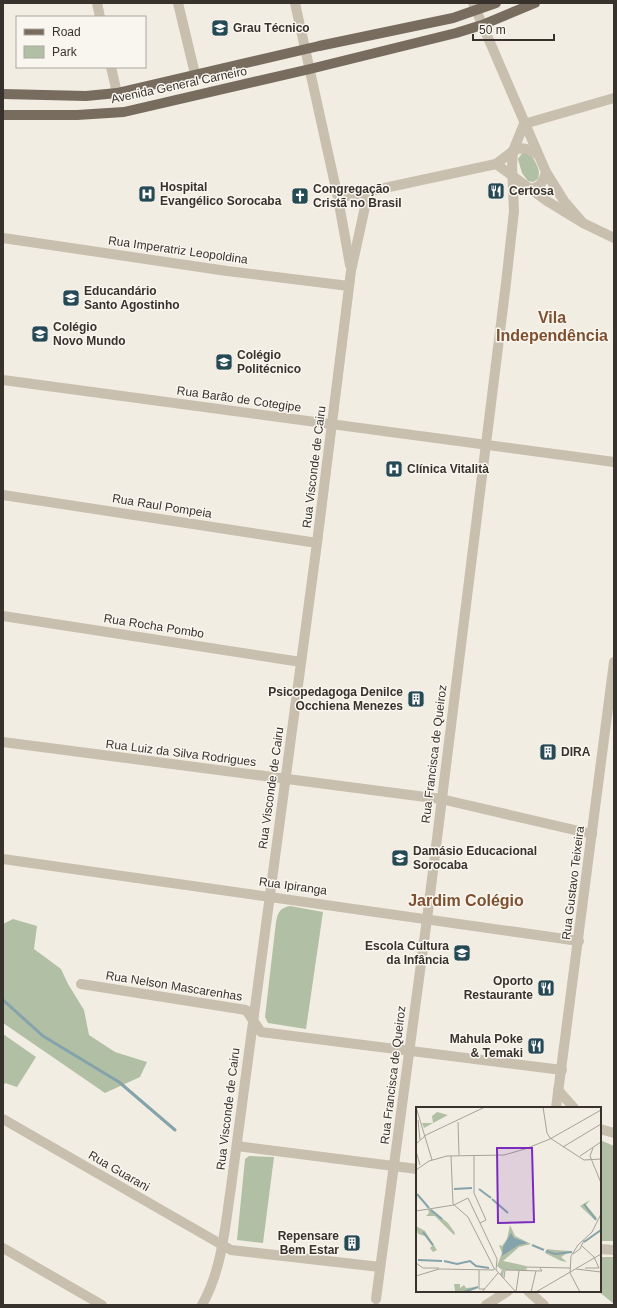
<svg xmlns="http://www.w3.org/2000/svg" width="617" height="1308" font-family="Arial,sans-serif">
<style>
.green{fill:#b1bfa4}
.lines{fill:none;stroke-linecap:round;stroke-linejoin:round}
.stream{stroke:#84a3ab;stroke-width:3}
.minor{stroke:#c8bfaf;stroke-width:10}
.major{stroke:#786c5f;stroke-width:10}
.labels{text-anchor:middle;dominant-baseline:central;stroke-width:3;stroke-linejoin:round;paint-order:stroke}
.poi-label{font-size:12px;font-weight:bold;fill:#38322c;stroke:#f9f6ef;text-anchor:start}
.street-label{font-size:12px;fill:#38322c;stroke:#f9f6ef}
.district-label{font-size:16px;font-weight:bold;fill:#7e502f;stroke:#f9f6ef}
.inset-river{fill:none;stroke:#84a3ab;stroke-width:2}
.inset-road{fill:none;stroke:#a7a299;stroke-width:1}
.view{fill:#7b2cbf;fill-opacity:0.15;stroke:#7b2cbf;stroke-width:2}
.inset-edge{fill:none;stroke:#38322c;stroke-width:2}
</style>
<rect width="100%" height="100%" fill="#f1ede2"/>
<g class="green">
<path d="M523,152L531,155C536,163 541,170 538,179L533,182L528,181L522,173L518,159Z"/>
<path d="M290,906L323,912L306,1029L268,1023L265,1017L276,922C278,912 280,908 290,906Z"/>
<path d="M13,919L37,926L34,949L61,969L68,984L84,1010L89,1035L115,1052L147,1062L140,1077L105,1093L3,1023V924Z"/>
<path d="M3,1034L36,1057L17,1087L5,1083L3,1086Z"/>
<path d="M600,1140L614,1146V1241H600Z"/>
<path d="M249,1156L274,1157L263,1243L237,1240L245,1159Z"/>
<path d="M600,1257H614V1304L598,1291H600Z"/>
</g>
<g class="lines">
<path class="stream" d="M3,1000L43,1036L119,1082L175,1130"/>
<g class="minor">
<path d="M97,3L100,17"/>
<path d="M178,3L195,74"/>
<path d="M295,3L338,198L350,265"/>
<path d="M473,3L546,172L564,201L583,223"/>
<path d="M111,67L117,93"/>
<path d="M524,124L614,98"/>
<path d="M513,151C522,145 531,150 538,155"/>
<path d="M496,164L547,201L583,223L614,238"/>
<path d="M528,189C540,188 543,183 546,172"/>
<path d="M338,198L496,164L513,151L524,124"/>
<path d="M3,238L227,271L349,286"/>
<path d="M3,380L614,462"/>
<path d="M3,495L317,543"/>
<path d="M3,616L301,662"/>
<path d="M3,742L441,799L592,834"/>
<path d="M3,859L579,941"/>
<path d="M81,984L246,1010L261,1032L562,1070"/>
<path d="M558,1090L574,1108"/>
<path d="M556,1108L614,662"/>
<path d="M3,1119L231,1250L380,1267"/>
<path d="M600,1129L614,1133"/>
<path d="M237,1146L417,1169"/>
<path d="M3,1248L102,1305"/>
<path d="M600,1249L614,1250"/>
<path d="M528,1291L544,1305"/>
<path d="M376,1299L427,919L506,283L514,211L512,166L513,151"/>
<path d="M202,1305C222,1270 225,1227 231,1187L317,543L351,271L368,193"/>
<path d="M486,1305L508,1291"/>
</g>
<g class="major">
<path d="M3,94L86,96L117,93L319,46L453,18L496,3"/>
<path d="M3,115H77L124,112L310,69L456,33L482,25L535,3"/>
</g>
</g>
<defs>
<g id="university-square" transform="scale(0.9)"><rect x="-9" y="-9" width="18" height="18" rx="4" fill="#264a55" stroke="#f9f6ef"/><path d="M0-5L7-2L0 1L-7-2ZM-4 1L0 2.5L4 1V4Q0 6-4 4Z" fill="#fff"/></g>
<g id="restaurant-square" transform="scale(0.9)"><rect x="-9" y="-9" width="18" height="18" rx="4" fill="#264a55" stroke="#f9f6ef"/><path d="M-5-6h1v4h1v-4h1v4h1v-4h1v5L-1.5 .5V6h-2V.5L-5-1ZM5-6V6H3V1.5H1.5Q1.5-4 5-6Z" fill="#fff"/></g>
<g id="hospital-square" transform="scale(0.9)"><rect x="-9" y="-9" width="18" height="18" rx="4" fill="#264a55" stroke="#f9f6ef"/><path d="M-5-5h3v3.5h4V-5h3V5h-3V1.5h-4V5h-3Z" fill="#fff"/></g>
<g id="church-square" transform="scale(0.9)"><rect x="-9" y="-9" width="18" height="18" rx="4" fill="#264a55" stroke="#f9f6ef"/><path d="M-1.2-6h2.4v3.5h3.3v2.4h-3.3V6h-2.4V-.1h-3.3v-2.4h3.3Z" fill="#fff"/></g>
<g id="school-square" transform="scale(0.9)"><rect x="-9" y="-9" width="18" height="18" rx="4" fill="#264a55" stroke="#f9f6ef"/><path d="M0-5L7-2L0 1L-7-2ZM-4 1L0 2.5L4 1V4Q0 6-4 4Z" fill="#fff"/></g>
<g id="building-square" transform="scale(0.9)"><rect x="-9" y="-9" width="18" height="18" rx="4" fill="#264a55" stroke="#f9f6ef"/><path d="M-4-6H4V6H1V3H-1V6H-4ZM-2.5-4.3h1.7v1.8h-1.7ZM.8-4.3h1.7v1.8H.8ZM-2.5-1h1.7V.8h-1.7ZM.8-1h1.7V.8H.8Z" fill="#fff"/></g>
</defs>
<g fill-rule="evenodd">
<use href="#university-square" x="220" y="28"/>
<use href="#restaurant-square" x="496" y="191"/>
<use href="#hospital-square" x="147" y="194"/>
<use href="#church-square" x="300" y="196"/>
<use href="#school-square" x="71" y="298"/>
<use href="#school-square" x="40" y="334"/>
<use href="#school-square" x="224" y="362"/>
<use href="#hospital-square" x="394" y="469"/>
<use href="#building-square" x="416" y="699"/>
<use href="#building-square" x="548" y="752"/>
<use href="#school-square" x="400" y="858"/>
<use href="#school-square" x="462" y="953"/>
<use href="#restaurant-square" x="546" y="988"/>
<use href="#restaurant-square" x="536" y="1046"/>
<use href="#building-square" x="352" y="1243"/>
</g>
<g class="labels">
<g class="poi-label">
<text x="233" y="28">Grau Técnico</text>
<text x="160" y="187">Hospital<tspan x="160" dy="14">Evangélico Sorocaba</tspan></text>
<text x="313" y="189">Congregação<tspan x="313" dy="14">Cristã no Brasil</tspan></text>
<text x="509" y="191">Certosa</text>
<text x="84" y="291">Educandário<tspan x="84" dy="14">Santo Agostinho</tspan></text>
<text x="53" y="327">Colégio<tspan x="53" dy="14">Novo Mundo</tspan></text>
<text x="237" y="355">Colégio<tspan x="237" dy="14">Politécnico</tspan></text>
<text x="407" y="469">Clínica Vitalità</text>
<text x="403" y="692" text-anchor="end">Psicopedagoga Denilce<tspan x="403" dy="14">Occhiena Menezes</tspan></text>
<text x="561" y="752">DIRA</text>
<text x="413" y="851">Damásio Educacional<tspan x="413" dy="14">Sorocaba</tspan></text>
<text x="449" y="946" text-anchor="end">Escola Cultura<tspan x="449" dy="14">da Infância</tspan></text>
<text x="533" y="981" text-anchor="end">Oporto<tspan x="533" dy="14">Restaurante</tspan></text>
<text x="523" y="1039" text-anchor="end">Mahula Poke<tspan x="523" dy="14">&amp; Temaki</tspan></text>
<text x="339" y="1236" text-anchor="end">Repensare<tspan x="339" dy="14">Bem Estar</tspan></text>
</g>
<g class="street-label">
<text transform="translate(179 85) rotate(-12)">Avenida General Carneiro</text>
<text transform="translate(178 250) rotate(8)">Rua Imperatriz Leopoldina</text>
<text transform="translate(239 399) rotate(8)">Rua Barão de Cotegipe</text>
<text transform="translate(314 467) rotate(-83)">Rua Visconde de Cairu</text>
<text transform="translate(162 506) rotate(9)">Rua Raul Pompeia</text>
<text transform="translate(154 626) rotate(9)">Rua Rocha Pombo</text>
<text transform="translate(181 753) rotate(7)">Rua Luiz da Silva Rodrigues</text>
<text transform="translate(434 754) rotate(-83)">Rua Francisca de Queiroz</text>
<text transform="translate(271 788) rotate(-82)">Rua Visconde de Cairu</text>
<text transform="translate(573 883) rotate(-83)">Rua Gustavo Teixeira</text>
<text transform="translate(293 886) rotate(8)">Rua Ipiranga</text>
<text transform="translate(174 986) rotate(9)">Rua Nelson Mascarenhas</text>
<text transform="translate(393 1075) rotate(-83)">Rua Francisca de Queiroz</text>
<text transform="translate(228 1109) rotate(-83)">Rua Visconde de Cairu</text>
<text transform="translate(119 1171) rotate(30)">Rua Guarani</text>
</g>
<g class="district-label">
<text x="552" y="317">Vila<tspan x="552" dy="18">Independência</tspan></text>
<text x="466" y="900">Jardim Colégio</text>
</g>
</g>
<g transform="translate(416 1107)">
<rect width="185" height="185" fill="#f1ede2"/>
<path d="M21,5L32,8L8,21L6,16H17L16,9ZM174,93L170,98L181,111L179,113L164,99ZM12,102H15L32,116L39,126L38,128L19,109H10L13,106ZM94,118L99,129L115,137L103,140L87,154L110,159L109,163H88L87,171L84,167L86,163L81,159L86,146L83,138L86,139L91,132ZM0,119L9,124L21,143L17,145L14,141L16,139L9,129L2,127ZM131,142L139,143L155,144L145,150L151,155L145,154L129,146ZM38,177H44V181L48,178L50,181L62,180L51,185L39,184Z" fill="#b1bfa4"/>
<path d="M95,126L98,131L112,136L103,138L86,149L87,140Z" fill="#84a3ab"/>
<path class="inset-river" d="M38,82L56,81M63,82L75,91M1,87L13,101M76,92L92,106M168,97L180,113M15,103L26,112M7,125L17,138M168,135L185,123M116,138L128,143M130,144L139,147L156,145M2,153L26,154M28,154L41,157L54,154L60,159L73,161M48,185L62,180"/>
<path class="inset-road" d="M0,0L16,53M127,0L131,26L134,31L168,53L185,52M2,13L4,33M42,15L43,48M0,37L10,28L69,0M147,40L185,17M177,41L174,49L185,76M0,44L4,58M58,48V86L70,113L64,116L81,152L80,163L100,185M35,49L37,97L52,110L79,163M164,49L185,35M0,63L13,54L31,49L88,48L109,42L134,32L185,3M0,104L38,98L52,91L64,116M166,139L178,150L183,161M157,147L164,142L168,133M0,156L7,161H23M169,161H183M160,162L185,165M63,163V182H69M110,164V160L154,161M0,169L23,162L78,163M88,171L89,163L126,164L124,161M66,185L82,166M100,185L103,164M115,185L120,164M120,185L185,147M164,185L154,166L155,149L162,138L176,125L185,107"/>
<path class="view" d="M81,41H116L118,115L82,116Z"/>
<rect width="185" height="185" class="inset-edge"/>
</g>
<rect width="617" height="1308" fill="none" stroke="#38322c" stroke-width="8"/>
<rect x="16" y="16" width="130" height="52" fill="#f9f6ef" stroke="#aca8a1"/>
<rect x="24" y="29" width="20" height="6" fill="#786c5f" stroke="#aca8a1"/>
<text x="52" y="36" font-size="12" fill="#38322c">Road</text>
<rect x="24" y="46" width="20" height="12" fill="#b1bfa4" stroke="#aca8a1"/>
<text x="52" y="56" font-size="12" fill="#38322c">Park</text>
<path d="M473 34v6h81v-6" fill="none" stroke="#38322c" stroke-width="2"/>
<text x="479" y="34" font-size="12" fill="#38322c" stroke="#f9f6ef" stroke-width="3" paint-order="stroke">50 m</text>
</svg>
